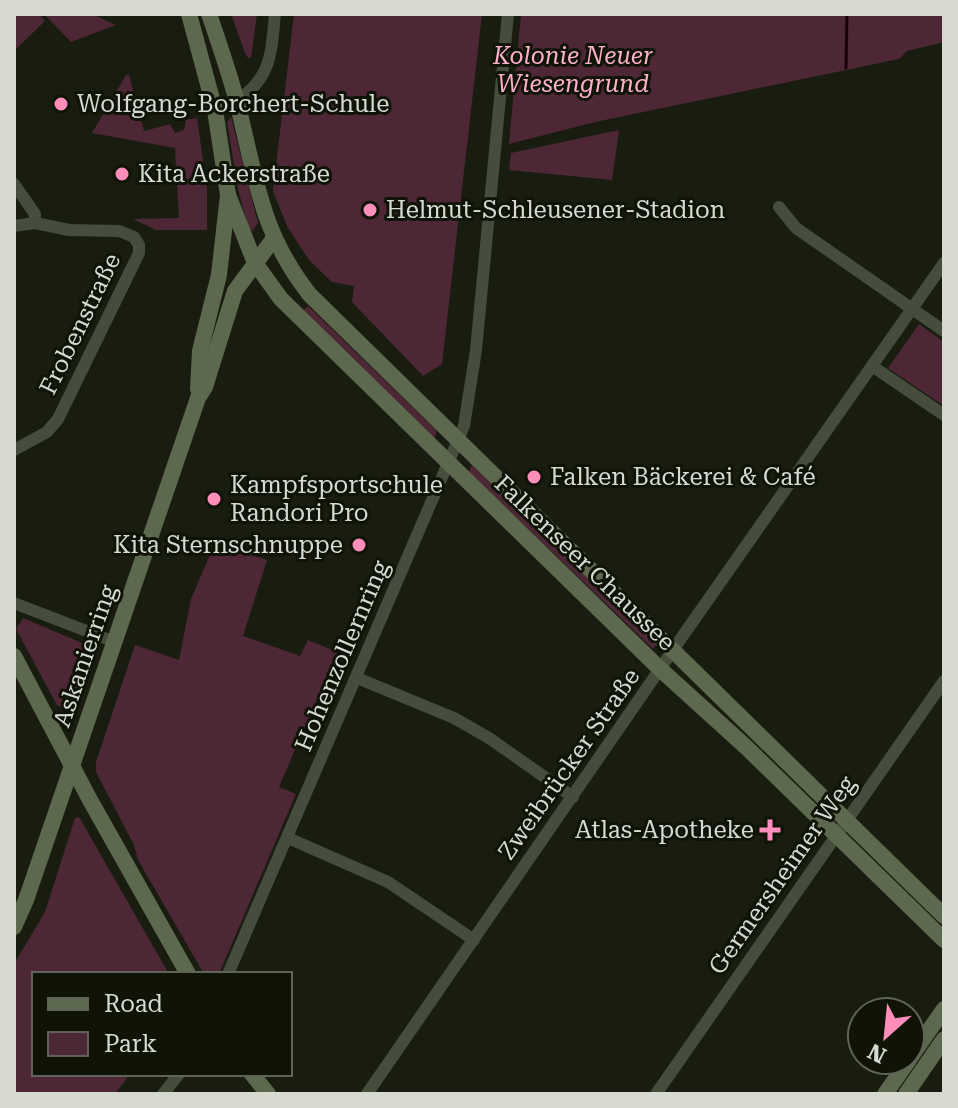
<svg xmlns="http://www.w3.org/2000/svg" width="958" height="1108" font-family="'Roboto Serif',serif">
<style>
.green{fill:#4e2737}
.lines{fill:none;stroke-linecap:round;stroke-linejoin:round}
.stream{stroke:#170007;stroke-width:3}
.street{stroke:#464d3c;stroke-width:12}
.secondary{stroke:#5d694e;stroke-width:16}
.poi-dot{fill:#ff8eba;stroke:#0f1407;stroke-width:3}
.labels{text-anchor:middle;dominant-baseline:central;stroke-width:6;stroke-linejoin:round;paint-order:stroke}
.park-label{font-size:24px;font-style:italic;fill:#fdafcb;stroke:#0f1407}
.poi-label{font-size:24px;fill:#d6dad1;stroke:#0f1407;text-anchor:start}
.street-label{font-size:24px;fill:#d6dad1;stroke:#0f1407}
</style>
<rect width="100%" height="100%" fill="#181d10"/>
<g class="green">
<path d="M14,14H39L45,21L14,51Z"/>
<path d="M44,14H92L116,25L71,42Z"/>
<path d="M231,14H257L251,58H248L245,53Z"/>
<path d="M294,14H482L442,364L423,376L352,302L354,286L332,282L309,260L288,228L273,191Z"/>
<path d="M521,14H944V42L907,51L899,59L595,122L509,144Z"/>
<path d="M126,75H129L144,131L170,124L175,133L184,130L186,120L197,118L207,189V230H156L133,219L179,218L175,148L92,133Z"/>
<path d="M231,117L258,223L252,231L248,227L238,189L227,122Z"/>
<path d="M619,130L612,180L509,170L511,153Z"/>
<path d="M308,306L437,431L434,438L303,311Z"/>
<path d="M919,324L944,342V406L888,368Z"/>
<path d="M472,465L656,644L653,649L469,472Z"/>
<path d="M215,543L267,560L243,636L300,656L308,640L337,652L279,787L296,794L219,974H204L138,860L134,845L96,772V762L135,645L179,660L191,599Z"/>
<path d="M23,618L94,648L71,711L57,705L16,629Z"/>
<path d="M79,817L169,974H34V1074H130L115,1094H14V964L45,912L75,818Z"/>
</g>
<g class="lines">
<path class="stream" d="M839,14H847L846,68"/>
<g class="street">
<path d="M237,101C272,77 271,53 275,14"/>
<path d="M14,184L35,214V223"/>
<path d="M779,207L796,228L944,331"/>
<path d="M14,226L35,223L69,230L119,231L134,237L139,245V253L58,419L47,432L14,450"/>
<path d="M872,366L944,415"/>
<path d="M14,603L115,642"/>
<path d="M357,678L454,718L489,738L573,797"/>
<path d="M288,838L388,882L474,940"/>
<path d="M228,974L464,426L476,350L508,14"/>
<path d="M163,1094L179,1074"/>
<path d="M367,1094L682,637L944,263"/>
<path d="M656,1094L944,681"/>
</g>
<g class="secondary">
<path d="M189,14L215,110L228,195L255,263L281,299L660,669L746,747L944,940"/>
<path d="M209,14C219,43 229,72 237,102C256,177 260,232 310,295L944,916"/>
<path d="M198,389L200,351L219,275L228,195"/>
<path d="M14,656L90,800L188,974"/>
<path d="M14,927L26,900L198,398L205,387L235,291L274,238"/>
<path d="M910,1058L944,1009"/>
<path d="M252,1074L268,1094"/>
<path d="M885,1094L909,1060"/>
<path d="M906,1094L944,1039"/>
</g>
</g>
<g class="poi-dot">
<circle cx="61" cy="104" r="8"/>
<circle cx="122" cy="174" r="8"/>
<circle cx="370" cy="210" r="8"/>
<circle cx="534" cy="477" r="8"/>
<circle cx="214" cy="499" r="8"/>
<circle cx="359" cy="545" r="8"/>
<path d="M766 818h8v8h8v8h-8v8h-8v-8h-8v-8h8z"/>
</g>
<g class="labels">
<g class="park-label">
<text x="573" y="56">Kolonie Neuer<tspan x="573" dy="28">Wiesengrund</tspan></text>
</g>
<g class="poi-label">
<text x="77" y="104">Wolfgang-Borchert-Schule</text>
<text x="138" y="174">Kita Ackerstraße</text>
<text x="386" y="210">Helmut-Schleusener-Stadion</text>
<text x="550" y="477">Falken Bäckerei &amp; Café</text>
<text x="230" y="485">Kampfsportschule<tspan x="230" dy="28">Randori Pro</tspan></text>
<text x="343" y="545" text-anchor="end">Kita Sternschnuppe</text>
<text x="754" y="830" text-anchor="end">Atlas-Apotheke</text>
</g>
<g class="street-label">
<text transform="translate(80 324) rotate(-64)">Frobenstraße</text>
<text transform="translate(585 563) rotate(44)">Falkenseer Chaussee</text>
<text transform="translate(85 656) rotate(-71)">Askanierring</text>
<text transform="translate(342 656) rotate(-67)">Hohenzollernring</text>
<text transform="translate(569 764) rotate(-55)">Zweibrücker Straße</text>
<text transform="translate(782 875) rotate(-55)">Germersheimer Weg</text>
</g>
</g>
<rect width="958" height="1108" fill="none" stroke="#d6dad1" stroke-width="32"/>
<rect x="32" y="972" width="260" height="104" fill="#0f1407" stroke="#5f6358" stroke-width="2"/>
<rect x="48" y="998" width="40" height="12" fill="#5d694e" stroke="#5f6358" stroke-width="2"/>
<text x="104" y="1012" font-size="24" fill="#d6dad1">Road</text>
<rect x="48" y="1032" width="40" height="24" fill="#4e2737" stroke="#5f6358" stroke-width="2"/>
<text x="104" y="1052" font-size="24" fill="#d6dad1">Park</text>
<g transform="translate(886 1036) rotate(207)"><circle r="38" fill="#0f1407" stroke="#5f6358" stroke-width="2"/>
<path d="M0-6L14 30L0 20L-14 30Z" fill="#ff8eba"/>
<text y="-12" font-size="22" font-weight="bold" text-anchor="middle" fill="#d6dad1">N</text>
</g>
</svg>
